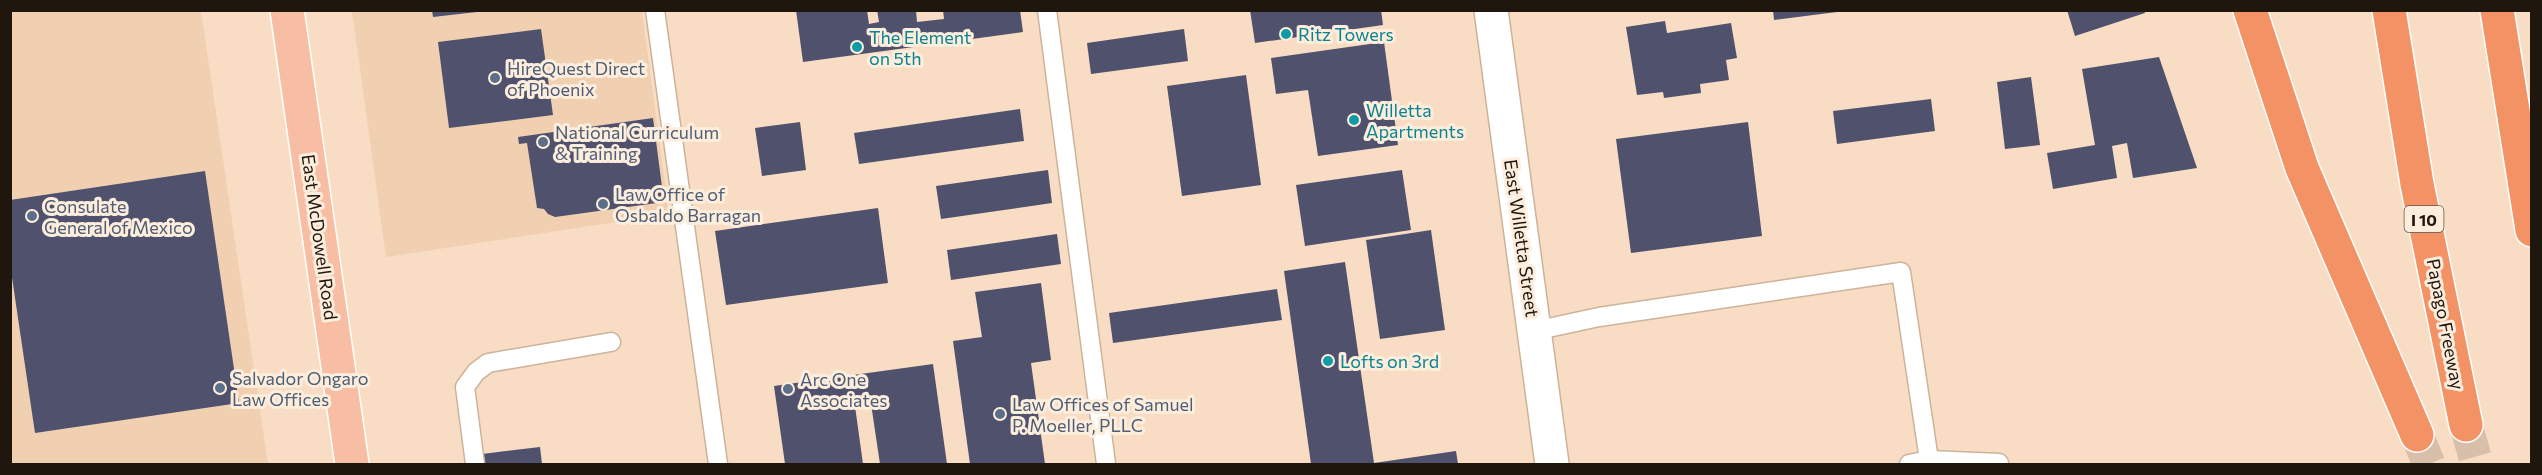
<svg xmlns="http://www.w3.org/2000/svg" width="2542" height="475" font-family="Commissioner,sans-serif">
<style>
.built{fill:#f0d0b1}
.building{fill:#50516d}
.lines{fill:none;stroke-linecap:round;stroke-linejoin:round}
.highway-tunnel{stroke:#d7bfa9;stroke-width:33;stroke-dasharray:33 16;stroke-linecap:butt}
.lane-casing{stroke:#ccb39a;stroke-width:21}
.street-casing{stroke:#ccb39a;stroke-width:36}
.primary-casing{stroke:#fff;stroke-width:36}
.highway-casing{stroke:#fff;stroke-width:36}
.lane{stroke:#fff;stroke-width:18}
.street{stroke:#fff;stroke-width:33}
.primary{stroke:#f8bea3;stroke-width:33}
.highway{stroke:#f39265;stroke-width:33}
.culture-dot{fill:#0f9aa8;stroke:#fdeddd;stroke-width:2}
.service-dot{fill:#5c6f8a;stroke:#fdeddd;stroke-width:2}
.labels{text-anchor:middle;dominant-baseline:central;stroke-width:6;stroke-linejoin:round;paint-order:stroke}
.shield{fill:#fdeddd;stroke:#62564b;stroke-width:1.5}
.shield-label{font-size:16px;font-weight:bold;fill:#1f160d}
.culture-label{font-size:18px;fill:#0d838f;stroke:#fdeddd;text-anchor:start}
.service-label{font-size:18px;fill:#4e5e75;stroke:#fdeddd;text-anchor:start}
.street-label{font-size:18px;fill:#1f160d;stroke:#fdeddd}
</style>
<rect width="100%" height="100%" fill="#f8ddc4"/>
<g class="built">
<path d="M10,11H201L268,464H11Z"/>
<path d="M352,11H642L669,214L386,257Z"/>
</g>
<g class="building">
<path d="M432,10H477V12L433,17Z"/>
<path d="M796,10H867L869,24L879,22L877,10H916L917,22L944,19L943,10H1020L1023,32L803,62Z"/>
<path d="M1250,10H1381L1383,25L1255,43Z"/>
<path d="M1773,10H1837V12L1774,20Z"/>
<path d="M2067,10H2144L2145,13L2075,36Z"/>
<path d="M1665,21L1667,33L1731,23L1737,58L1726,60L1729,80L1700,84L1701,93L1664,98L1663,92L1637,95L1626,27Z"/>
<path d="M541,29L553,115L449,128L438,42Z"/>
<path d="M1184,29L1188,61L1091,74L1087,43Z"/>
<path d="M1384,42L1398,145L1318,156L1308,90L1276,94L1271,58Z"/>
<path d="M2159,57L2197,168L2133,178L2127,143L2112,146L2117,178L2053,189L2047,153L2095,145L2082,69Z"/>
<path d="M1246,75L1261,185L1182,196L1167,86Z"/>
<path d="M2031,77L2040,145L2005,149L1997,82Z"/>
<path d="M1931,99L1935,131L1837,144L1833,111Z"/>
<path d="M1020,109L1024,141L859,164L854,133Z"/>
<path d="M653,118L664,202L555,217L548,214L544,209L537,208L527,143L519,144L518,137Z"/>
<path d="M800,122L806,170L762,176L755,128Z"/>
<path d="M1748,122L1762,236L1631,253L1616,139Z"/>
<path d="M1048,170L1052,203L941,219L936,186Z"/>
<path d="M1402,170L1411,230L1305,246L1296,185Z"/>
<path d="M205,171L239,403L35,433L10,264V200Z"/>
<path d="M878,208L888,283L726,305L715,231Z"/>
<path d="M1431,230L1445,330L1380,339L1366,240Z"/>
<path d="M1057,234L1061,264L951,280L947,250Z"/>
<path d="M1345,262L1374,463L1456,451L1458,464H1311L1284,271Z"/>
<path d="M1041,283L1051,360L1031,363L1045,464H970L953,341L982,337L975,292Z"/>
<path d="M1277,289L1282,320L1113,343L1109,313Z"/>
<path d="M933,364L947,464H880L870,397L854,399L863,464H785L774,386Z"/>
<path d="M540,447L542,464H484L482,454Z"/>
</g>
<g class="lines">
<g class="highway-tunnel">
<path d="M2466,425L2477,464"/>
<path d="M2417,435L2429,464"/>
</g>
<g class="lane-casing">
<g id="lane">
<path d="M655,10L718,464"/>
<path d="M1047,10L1106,464"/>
<path d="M1534,331L1599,317L1901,272L1929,460"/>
<path d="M475,464L465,387L476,372L488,363L611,342"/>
<path d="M1909,464L1929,460L1999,463"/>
</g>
</g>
<g class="street-casing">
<path id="street" d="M1491,10L1552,464"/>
</g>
<g class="primary-casing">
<path id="primary" d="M287,10L352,464"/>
</g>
<g class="highway-casing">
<g id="highway">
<path d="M2250,10L2302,168L2417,435"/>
<path d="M2389,10L2417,184L2466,425"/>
<path d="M2497,10L2532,230"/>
</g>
</g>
<use href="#lane" class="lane"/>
<use href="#street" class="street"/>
<use href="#primary" class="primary"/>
<use href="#highway" class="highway"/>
</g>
<g class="culture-dot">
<circle cx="1286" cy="34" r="6"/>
<circle cx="857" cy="47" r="6"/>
<circle cx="1354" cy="120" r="6"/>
<circle cx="1328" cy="361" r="6"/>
</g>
<g class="service-dot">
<circle cx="495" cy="78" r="6"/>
<circle cx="543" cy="142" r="6"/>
<circle cx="603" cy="204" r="6"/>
<circle cx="32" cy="216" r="6"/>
<circle cx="220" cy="388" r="6"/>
<circle cx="788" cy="389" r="6"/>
<circle cx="1000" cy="414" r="6"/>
</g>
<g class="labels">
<rect class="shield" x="2404.5" y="206" width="39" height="26" rx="4.5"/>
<g class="shield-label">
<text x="2424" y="219">I 10</text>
</g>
<g class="culture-label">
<text x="1298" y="34">Ritz Towers</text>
<text x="869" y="37">The Element<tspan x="869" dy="21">on 5th</tspan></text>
<text x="1366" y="110">Willetta<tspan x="1366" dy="21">Apartments</tspan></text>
<text x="1340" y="361">Lofts on 3rd</text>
</g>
<g class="service-label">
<text x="507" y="68">HireQuest Direct<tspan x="507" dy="21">of Phoenix</tspan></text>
<text x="555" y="132">National Curriculum<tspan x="555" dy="21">&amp; Training</tspan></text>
<text x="615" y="194">Law Office of<tspan x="615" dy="21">Osbaldo Barragan</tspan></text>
<text x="44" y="206">Consulate<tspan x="44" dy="21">General of Mexico</tspan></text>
<text x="232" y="378">Salvador Ongaro<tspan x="232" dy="21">Law Offices</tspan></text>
<text x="800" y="379">Arc One<tspan x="800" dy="21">Associates</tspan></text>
<text x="1012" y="404">Law Offices of Samuel<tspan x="1012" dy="21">P. Moeller, PLLC</tspan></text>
</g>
<g class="street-label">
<text transform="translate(320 237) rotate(82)">East McDowell Road</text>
<text transform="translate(1522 238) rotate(82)">East Willetta Street</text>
<text transform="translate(2446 324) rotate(79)">Papago Freeway</text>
</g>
</g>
<rect width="2542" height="475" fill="none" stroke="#1f160d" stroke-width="24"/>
</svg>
